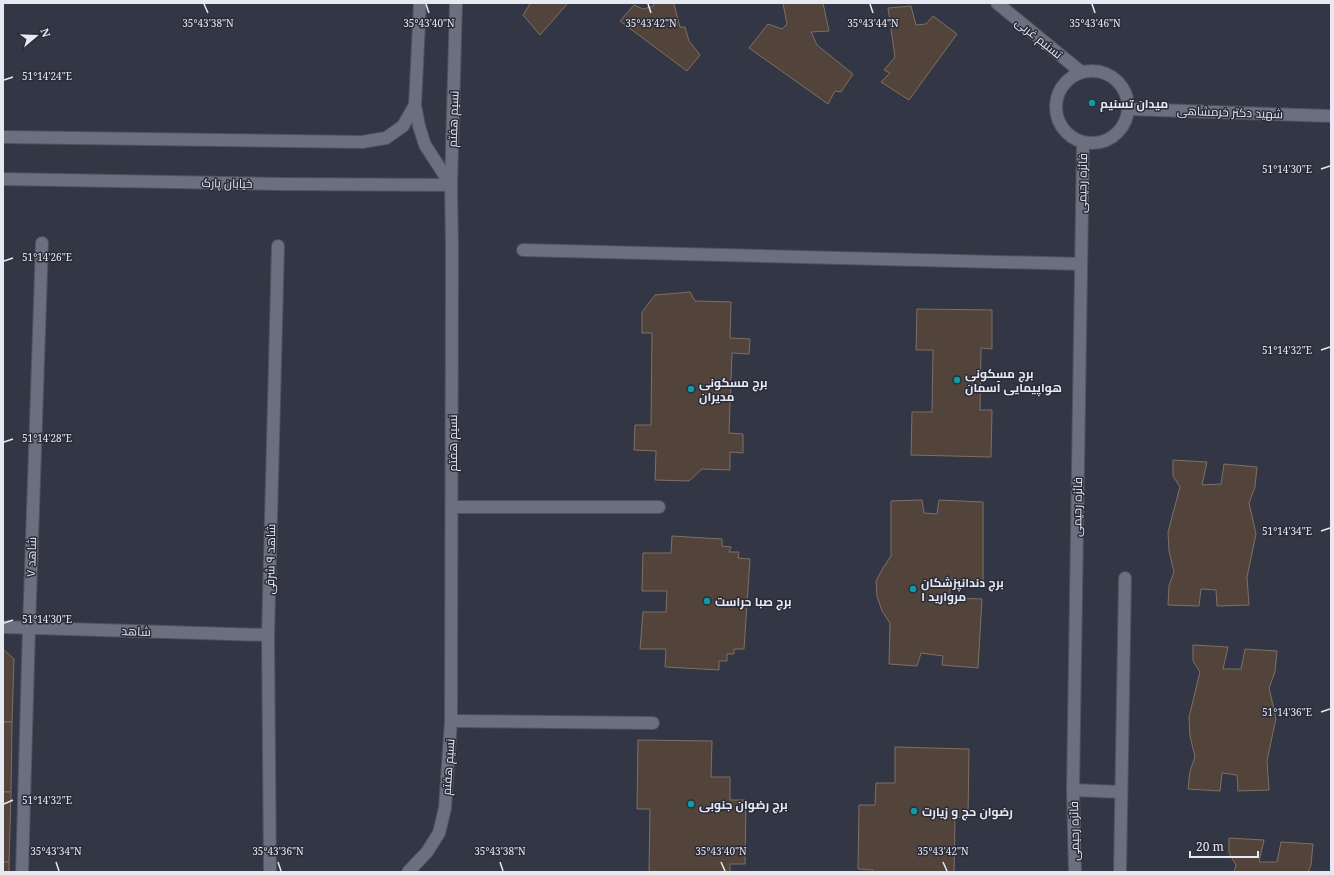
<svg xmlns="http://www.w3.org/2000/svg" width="1334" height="875" font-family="'Noto Serif',Cairo,serif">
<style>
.building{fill:#53443b;stroke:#7f6f65}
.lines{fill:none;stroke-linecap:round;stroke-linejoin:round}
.minor-casing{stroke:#50525e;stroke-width:14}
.minor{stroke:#6c6f7f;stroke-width:12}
.ticks{fill:none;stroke:#e7e9f2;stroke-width:1.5}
.culture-dot{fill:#0f9aa8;stroke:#2a2c39;stroke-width:1.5}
.labels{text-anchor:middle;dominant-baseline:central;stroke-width:3;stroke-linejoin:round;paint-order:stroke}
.street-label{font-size:12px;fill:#e7e9f2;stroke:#2a2c39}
.poi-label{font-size:12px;font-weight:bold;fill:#e7e9f2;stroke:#2a2c39;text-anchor:start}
.ticks-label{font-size:10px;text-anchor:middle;fill:#e7e9f2;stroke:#2a2c39;stroke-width:3;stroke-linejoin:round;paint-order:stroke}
</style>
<rect width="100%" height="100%" fill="#333644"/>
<g class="building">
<path d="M528,3H568L540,35L523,15L530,4Z"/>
<path d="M653,3H676L674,4L680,27H685L689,41L700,55L687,71L620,21L634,5L643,9L654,6Z"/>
<path d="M783,3H823L829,31L811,32L817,45L853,74L841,92L835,91L828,104L749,48L768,24L782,29L787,24Z"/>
<path d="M911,6L916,25L926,24L933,16L957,34L909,100L881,82L890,73L884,70L895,57L888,8Z"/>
<path d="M690,292L695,301L731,302L730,338L750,339L749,354L732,353L729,433L743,434V453L730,452V470L702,469L689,481L655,480L656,451L634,450L635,425H651L652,333H642V312L655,295Z"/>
<path d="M917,309L992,310V349L981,348L980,410H992L991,457L911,455L912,412H932L933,350H916Z"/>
<path d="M1173,460L1207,462L1202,485L1221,484L1224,464L1257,467L1255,487L1249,503L1256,534L1247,577L1249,605L1217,606L1216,590L1201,589L1199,606L1168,605L1169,586L1174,572L1169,551L1168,532L1180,487L1173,476Z"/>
<path d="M922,500L924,513L937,514L939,500L983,502V583L950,579V598L982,599L978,668L942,665L943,656L921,653L917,666L889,664L890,623L882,611L877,596L876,581L883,568L891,556V501Z"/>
<path d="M672,536L722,539V546L731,547L729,552H739L738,558L750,559L744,649H734V654H727V661H719V670L665,667L666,649H640L643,612H666L667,591H642L643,553H671Z"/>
<path d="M1193,645L1228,647L1223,669H1241L1245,649L1277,651L1275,672L1269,688L1276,718L1267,761L1269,790L1238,791L1237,775L1222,773L1220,791L1188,789L1190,771L1195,757L1190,736L1189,717L1200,672L1193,661Z"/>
<path d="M3,649L14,659L12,722H3Z"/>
<path d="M3,722H12L11,792H3Z"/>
<path d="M638,740L712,741L711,777H730V800H746L745,864H730V872H649L650,809H637Z"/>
<path d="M895,747L969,749L968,818L955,817L954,872H873V870L858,869L859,805H875L876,783H895Z"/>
<path d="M3,792H11L9,862H3Z"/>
<path d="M1229,838L1264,840L1259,862H1277L1281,842L1313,844L1311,865L1308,872H1234L1236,865L1229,853Z"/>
<rect x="3" y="862" width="6" height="10"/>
</g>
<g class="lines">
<g class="minor-casing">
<g id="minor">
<path d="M420,3L415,105L419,126L425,145L451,185"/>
<path d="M997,3L1081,72"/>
<circle cx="1092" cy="107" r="36"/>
<path d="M1129,109L1331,116"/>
<path d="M3,137L362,142L386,138L403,126L415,105"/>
<path d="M3,179L279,184L451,185"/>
<path d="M523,250L1081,264"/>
<path d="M452,507H659"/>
<path d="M3,627L268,635"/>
<path d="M451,721L653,723"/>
<path d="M1073,790L1121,792"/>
<path d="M22,872L29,628L42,243"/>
<path d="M270,872L268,635L278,246"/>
<path d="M408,872L427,852L439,833L445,808L451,721L452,248L451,185L456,3"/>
<path d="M1075,872L1073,790L1083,143"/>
<path d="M1120,872L1125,578"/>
</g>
</g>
<use href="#minor" class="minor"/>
</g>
<path class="ticks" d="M204,4L208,13M426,4L429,13M648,4L651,13M870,4L873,13M1092,4L1095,13M4,80L13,77M1321,169L1330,166M4,261L13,258M1321,350L1330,347M4,442L13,439M1321,531L1330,528M4,623L13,620M1321,712L1330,709M4,804L13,800M56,862L59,871M278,862L281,871M500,862L503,871M721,862L725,871M943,862L947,871"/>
<g class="culture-dot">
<circle cx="1092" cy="103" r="4"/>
<circle cx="957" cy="380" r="4"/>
<circle cx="691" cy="389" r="4"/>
<circle cx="913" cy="589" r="4"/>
<circle cx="707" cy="601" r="4"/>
<circle cx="691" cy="804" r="4"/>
<circle cx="914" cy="811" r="4"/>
</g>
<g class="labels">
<g class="street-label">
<text transform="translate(1039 38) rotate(39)">تسنیم غربی</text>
<text transform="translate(1230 112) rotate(2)">شهید دکتر خرمشاهی</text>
<text transform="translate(453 119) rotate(-88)">نسیم هفتم</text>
<text transform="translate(227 183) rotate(1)">خیابان پارک</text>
<text transform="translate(1082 183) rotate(-89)">فائزه رحیمی</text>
<text transform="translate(452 443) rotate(-90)">نسیم هفتم</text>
<text transform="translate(1077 507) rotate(-89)">فائزه رحیمی</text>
<text transform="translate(31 557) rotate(-88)">شاهد ۷</text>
<text transform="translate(270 559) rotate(-89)">شاهد ۹ شرقی</text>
<text transform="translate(136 631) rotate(2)">شاهد</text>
<text transform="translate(448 767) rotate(-86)">نسیم هفتم</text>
<text transform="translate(1074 831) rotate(-91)">فائزه رحیمی</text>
</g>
<g class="poi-label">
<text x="1100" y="103">میدان تسنیم</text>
<text x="965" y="373">برج مسکونی<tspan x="965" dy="14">هواپیمایی آسمان</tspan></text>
<text x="699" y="382">برج مسکونی<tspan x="699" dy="14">مدیران</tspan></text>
<text x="921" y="582">برج دندانپزشکان<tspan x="921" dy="14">مروارید ۱</tspan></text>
<text x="715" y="601">برج صبا حراست</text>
<text x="699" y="804">برج رضوان جنوبی</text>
<text x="922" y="811">رضوان حج و زیارت</text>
</g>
</g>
<g class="ticks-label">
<text x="208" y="27">35°43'38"N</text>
<text x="429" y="27">35°43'40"N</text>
<text x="651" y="27">35°43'42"N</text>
<text x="873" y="27">35°43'44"N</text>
<text x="1095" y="27">35°43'46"N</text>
<text x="47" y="80">51°14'24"E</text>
<text x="1287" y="173">51°14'30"E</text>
<text x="47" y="261">51°14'26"E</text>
<text x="1287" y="354">51°14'32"E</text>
<text x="47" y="442">51°14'28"E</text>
<text x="1287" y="535">51°14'34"E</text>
<text x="47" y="623">51°14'30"E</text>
<text x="1287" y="716">51°14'36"E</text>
<text x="47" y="804">51°14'32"E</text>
<text x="56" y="855">35°43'34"N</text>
<text x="278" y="855">35°43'36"N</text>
<text x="500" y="855">35°43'38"N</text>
<text x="721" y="855">35°43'40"N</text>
<text x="943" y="855">35°43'42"N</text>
</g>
<rect width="1334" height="875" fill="none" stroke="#e7e9f2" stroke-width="8"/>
<g transform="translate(36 36) rotate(71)" stroke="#2a2c39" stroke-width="3" paint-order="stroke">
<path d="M0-3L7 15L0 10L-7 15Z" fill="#e7e9f2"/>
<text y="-6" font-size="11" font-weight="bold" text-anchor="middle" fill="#e7e9f2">N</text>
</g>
<path d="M1190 851v6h68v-6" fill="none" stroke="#e7e9f2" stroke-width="2"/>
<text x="1196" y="851" font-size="12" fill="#e7e9f2" stroke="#2a2c39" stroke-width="3" paint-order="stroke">20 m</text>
</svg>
